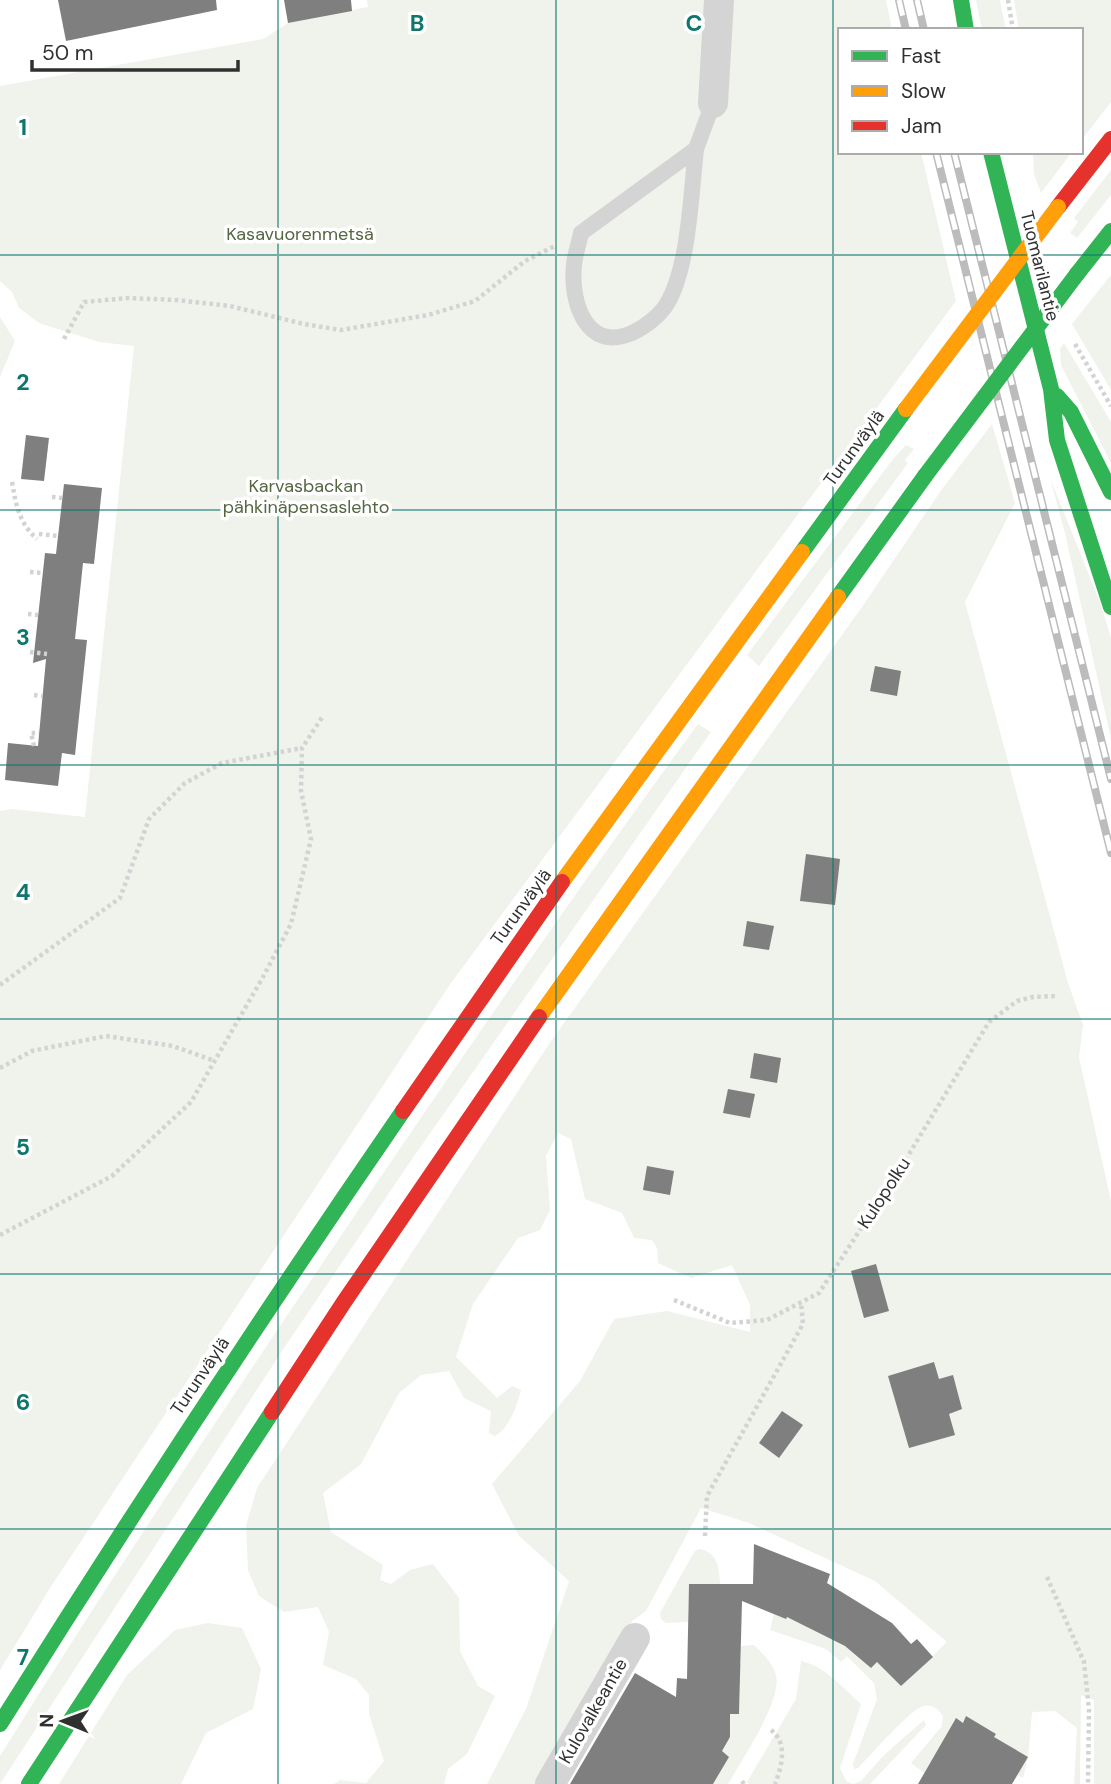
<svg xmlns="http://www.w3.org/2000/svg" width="1111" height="1784" font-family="'DM Sans',sans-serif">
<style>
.green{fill:#f0f2ec}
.building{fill:#7f7f7f}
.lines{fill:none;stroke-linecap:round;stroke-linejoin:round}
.path{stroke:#d3d3d3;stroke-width:4.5;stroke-dasharray:3.5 3.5;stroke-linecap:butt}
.lane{stroke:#d4d4d4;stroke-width:16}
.street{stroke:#d4d4d4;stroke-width:30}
.fast{stroke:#30b455;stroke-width:16}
.slow{stroke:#ff9f0a;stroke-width:16}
.jam{stroke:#e5322d;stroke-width:16}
.rail-casing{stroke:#bcbcbc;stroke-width:8}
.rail{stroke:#fff;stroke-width:5;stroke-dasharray:16;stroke-linecap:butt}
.fast-bridge{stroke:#30b455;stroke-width:16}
.slow-bridge{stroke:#ff9f0a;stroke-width:16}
.grid{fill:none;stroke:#0f766e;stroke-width:2;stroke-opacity:0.55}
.labels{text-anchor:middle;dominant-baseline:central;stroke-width:7;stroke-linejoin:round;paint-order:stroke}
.park-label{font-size:18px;fill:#556642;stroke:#fff}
.street-label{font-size:18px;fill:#303030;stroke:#fff}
.grid-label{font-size:23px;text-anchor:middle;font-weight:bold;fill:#0f766e;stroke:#fff;stroke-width:7;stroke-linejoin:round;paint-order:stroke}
</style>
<rect width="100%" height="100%" fill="#fff"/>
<g class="green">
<path d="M367,0H886L892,30H840V152H921L956,301L451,983L52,1585L0,1670V811L12,809L85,817L134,346L99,342L39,323L19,308L12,292L0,281V86L263,39L288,23L368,7Z"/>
<path d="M976,0H1000L1006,30H982Z"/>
<path d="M1014,0H1111V102L1081,141V30H1019Z"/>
<path d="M1033,152H1072L1041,193L1034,174Z"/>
<path d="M1111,170V195L1077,238L1070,233L1078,222L1074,218Z"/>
<path d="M1111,275V390L1072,324Z"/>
<path d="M0,317L15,341L0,377Z"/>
<path d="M1064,343L1111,422V463L1061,365L1060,349Z"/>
<path d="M992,424L1015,503L965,602L1068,983L1083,1025L1079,1057L1111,1201V1784H1094V1700L1081,1695L1080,1784H1074L1077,1728L1055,1711L1032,1712L1028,1757L1023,1778L1017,1775L994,1737L996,1734L966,1717L963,1723L955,1719L924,1773L911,1763L942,1726L943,1716C938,1710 933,1704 924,1706C910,1709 870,1756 858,1768L854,1769L853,1764L877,1699L874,1683L847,1656L841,1662L826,1649L770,1630L774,1614L786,1619L790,1611L811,1629L833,1640L838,1633L871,1668L877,1662L901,1686L947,1642L875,1581L749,1523L701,1508L646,1611L632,1621L540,1784H487L526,1709L569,1581L519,1536L492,1484L580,1381L614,1319L667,1311L750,1332V1305L732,1265L691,1278L658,1263L657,1248L652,1240L634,1238L622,1213L585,1199L571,1139L558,1133L546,1156L550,1210L540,1230L518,1238L473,1304L456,1357L497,1398L512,1386L521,1390C517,1405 510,1428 495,1436L489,1433L491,1411L464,1398L449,1371L421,1375L399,1393L361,1464L323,1493L331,1532L383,1565L380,1580L391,1584L410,1570L433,1564L459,1598L460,1651L478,1686L495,1696L467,1754L448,1769L444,1784H334L340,1780L366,1783L384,1761L369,1714V1695L356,1679L323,1665L329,1632L318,1607L284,1612L259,1596L248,1570L246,1526L257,1488L549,1044L862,607L942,489Z"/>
<path d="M906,445L914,449L905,460L908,463L759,666L747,655L893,459Z"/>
<path d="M1050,478L1101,605L1111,638V739L1065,533Z"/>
<path d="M698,724L711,732L410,1162L284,1348L0,1784V1756C105,1587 215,1422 326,1258C447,1078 570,899 698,724Z"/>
<path d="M699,1549C718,1552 719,1568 720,1584H689L688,1622L666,1623L661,1619L660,1613L694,1552Z"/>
<path d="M208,1623L242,1628L261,1669L253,1709L206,1733L181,1784H59L127,1675L175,1630Z"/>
<path d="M754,1645C763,1654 773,1663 776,1676C782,1701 741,1761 728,1784H703L715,1781L729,1757L722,1751L730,1737V1714H739L740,1684L731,1665L741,1664V1646Z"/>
<path d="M801,1661C826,1667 842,1687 861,1704L840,1768L846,1781L853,1784H749L747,1782L796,1699Z"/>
<path d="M924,1720L926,1725L870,1784H853L861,1781L883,1756Z"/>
</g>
<g class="building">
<path d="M58,0H216L217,10L66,41Z"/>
<path d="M284,0H351L352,11L288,23Z"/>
<path d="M26,435L49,438L44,481L21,479Z"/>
<path d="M64,484L102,488L94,564L83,563L75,639L87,640L75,755L62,753L58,786L5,780L8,743L38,746L46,659L33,663L45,553L56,554Z"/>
<path d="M875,666L901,671L897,696L870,691Z"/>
<path d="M806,854L840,859L835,905L800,901Z"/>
<path d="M747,921L774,926L769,950L743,946Z"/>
<path d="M754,1053L781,1058L777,1083L750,1078Z"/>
<path d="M728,1089L755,1094L750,1118L723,1113Z"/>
<path d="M647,1166L674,1171L670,1195L643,1190Z"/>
<path d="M876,1264L889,1311L864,1318L851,1271Z"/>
<path d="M934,1362L939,1379L953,1375L962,1409L949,1414L955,1435L909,1448L888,1376Z"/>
<path d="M782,1411L803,1425L779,1458L759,1443Z"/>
<path d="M754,1544L830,1574L827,1583L892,1623L911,1644L917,1639L933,1657L901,1686L877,1662L871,1668L845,1646L787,1617L786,1619L742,1601L739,1714H730V1737L722,1751L729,1757L713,1784H570L635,1673L676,1697L677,1678L687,1679L689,1584H753Z"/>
<path d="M966,1716L996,1734L994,1737L1028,1757L1012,1784H918L956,1718L963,1723Z"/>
</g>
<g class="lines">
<g class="path">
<path d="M1008,0L1013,30"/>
<path d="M64,339L84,302L128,298L176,300L230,306L304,324L341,330L428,315L475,301L525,261L555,246"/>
<path d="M1075,344L1111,406"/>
<path d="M12,482C16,505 19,523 37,539"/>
<path d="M52,497L62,498"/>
<path d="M39,534L58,536"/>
<path d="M30,572L42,573"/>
<path d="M28,614L38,615"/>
<path d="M30,652L47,654"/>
<path d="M34,695L42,696"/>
<path d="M34,746L31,733H39"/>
<path d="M0,985L120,898L149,819L185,783L222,763L302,748"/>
<path d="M0,1068L32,1051L106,1036L173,1046L215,1061"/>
<path d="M0,1235L112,1176L191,1102L263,977L291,924L311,839L301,791L302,748L323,716"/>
<path d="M674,1300L730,1323L767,1320L819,1293L903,1164L989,1022L1017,1001L1033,997L1056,996"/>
<path d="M705,1536L707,1496L803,1324L801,1303"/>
<path d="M1047,1577L1084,1662L1089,1710L1088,1784"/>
<path d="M771,1730C788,1743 782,1766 775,1784"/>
<path d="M742,1781L744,1784"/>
</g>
<path class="lane" d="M696,149C691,193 689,265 668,302C661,315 645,327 632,333C586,353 570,301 574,265C575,254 579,243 581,233L696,149L713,103"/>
<g class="street">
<path d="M713,103L719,0"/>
<path d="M550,1784L635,1638"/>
</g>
<g class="fast">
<path d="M961,0L966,30"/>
<path d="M991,152L1051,389L1057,440L1111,607"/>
<path d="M1077,274L1111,231"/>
<path d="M1057,396L1071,412L1111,492"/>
<path d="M802,552L906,409"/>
<path d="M838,597L925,476"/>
<path d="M0,1724C130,1517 264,1313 403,1111"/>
<path d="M29,1784L272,1412"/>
</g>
<g class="slow">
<path d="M562,882L802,552"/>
<path d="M539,1017L838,597"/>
</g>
<g class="jam">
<path d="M1058,207L1111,139"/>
<path d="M403,1111L562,882"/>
<path d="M272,1412L344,1302L539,1017"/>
</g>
<g class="rail-casing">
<g id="rail">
<path d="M899,0L906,30"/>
<path d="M917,0L924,30"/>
<path d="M936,152L1111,853"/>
<path d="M954,152L1111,779"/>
</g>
</g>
<use href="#rail" class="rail"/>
<path class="fast-bridge" d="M925,476L1077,274"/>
<path class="slow-bridge" d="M906,409L1058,207"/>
</g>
<path class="grid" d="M278,0V1784M556,0V1784M833,0V1784M0,255H1111M0,510H1111M0,765H1111M0,1019H1111M0,1274H1111M0,1529H1111"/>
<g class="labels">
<g class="park-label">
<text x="300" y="234">Kasavuorenmetsä</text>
<text x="306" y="486">Karvasbackan<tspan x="306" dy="21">pähkinäpensaslehto</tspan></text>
</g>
<g class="street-label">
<text transform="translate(1040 266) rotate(76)">Tuomarilantie</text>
<text transform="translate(854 448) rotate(-54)">Turunväylä</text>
<text transform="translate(521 907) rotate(-54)">Turunväylä</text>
<text transform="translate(884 1193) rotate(-57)">Kulopolku</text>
<text transform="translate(200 1376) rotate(-56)">Turunväylä</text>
<text transform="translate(593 1711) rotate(-60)">Kulovalkeantie</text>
</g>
</g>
<g class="grid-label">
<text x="417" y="31">B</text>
<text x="694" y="31">C</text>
<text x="23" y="135">1</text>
<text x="23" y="390">2</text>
<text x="23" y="645">3</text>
<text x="23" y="900">4</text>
<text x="23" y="1155">5</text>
<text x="23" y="1410">6</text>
<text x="23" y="1665">7</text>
</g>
<rect x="838" y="28" width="245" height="126" fill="#ffffff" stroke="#acacac" stroke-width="2"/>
<rect x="852" y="51" width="35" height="10" fill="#30b455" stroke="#acacac" stroke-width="2"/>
<text x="901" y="63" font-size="21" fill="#303030">Fast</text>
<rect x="852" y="86" width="35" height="10" fill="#ff9f0a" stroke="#acacac" stroke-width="2"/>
<text x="901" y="98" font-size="21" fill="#303030">Slow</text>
<rect x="852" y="121" width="35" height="10" fill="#e5322d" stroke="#acacac" stroke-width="2"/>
<text x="901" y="133" font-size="21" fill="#303030">Jam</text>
<g transform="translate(63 1721) rotate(271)" stroke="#ffffff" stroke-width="5" paint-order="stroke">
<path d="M0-5L12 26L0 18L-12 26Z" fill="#303030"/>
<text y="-10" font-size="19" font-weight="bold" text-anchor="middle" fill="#303030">N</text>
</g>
<path d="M32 60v10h206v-10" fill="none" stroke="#303030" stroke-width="3.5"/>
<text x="42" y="60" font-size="21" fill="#303030" stroke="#ffffff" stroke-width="5" paint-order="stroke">50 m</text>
</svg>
